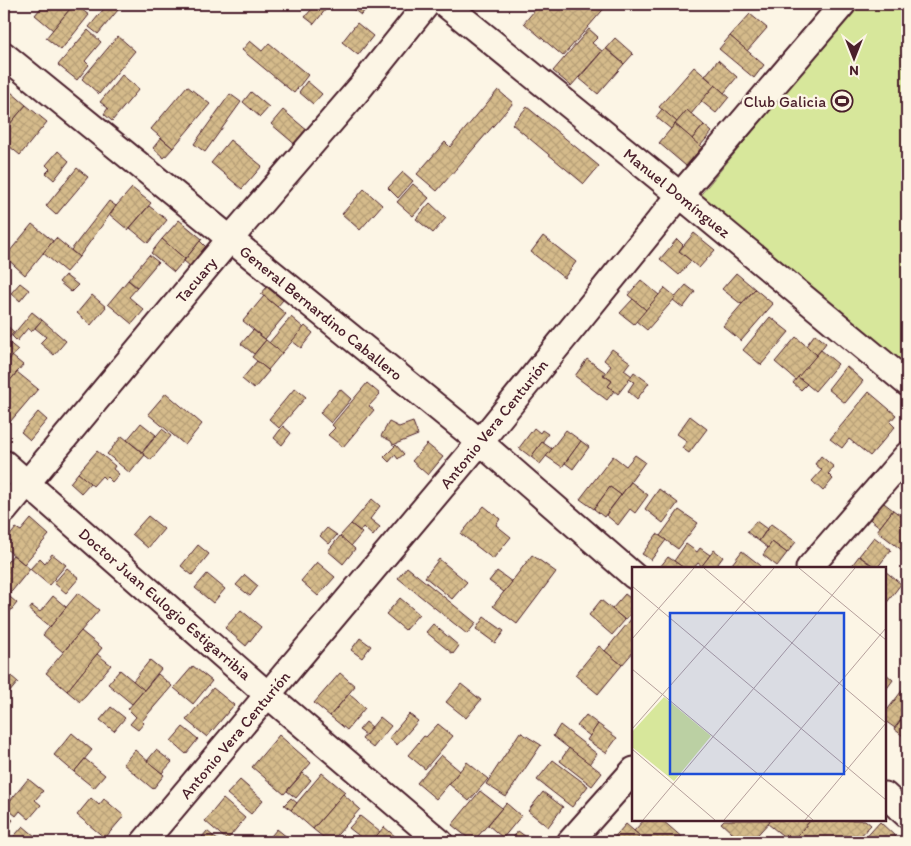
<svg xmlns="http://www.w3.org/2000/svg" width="911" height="846" font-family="Itim,sans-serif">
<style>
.grass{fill:#d7e79b;stroke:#908363}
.building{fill:url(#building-cross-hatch);stroke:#4a1f2b}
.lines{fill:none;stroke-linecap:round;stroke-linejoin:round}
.minor-casing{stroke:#4a1f2b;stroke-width:29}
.minor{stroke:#fcf5e5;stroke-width:25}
.labels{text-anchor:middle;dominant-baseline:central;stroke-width:5;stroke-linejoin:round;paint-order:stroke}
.poi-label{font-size:16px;fill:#4a1f2b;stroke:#fcf5e5;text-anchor:end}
.street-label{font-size:16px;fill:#4a1f2b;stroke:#fcf5e5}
.inset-road{fill:none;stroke:#b59f9b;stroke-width:1}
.view{fill:#1d4ed8;fill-opacity:0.15;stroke:#1d4ed8;stroke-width:2.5}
.inset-edge{fill:none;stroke:#4a1f2b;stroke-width:2.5}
</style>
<defs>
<pattern id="building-cross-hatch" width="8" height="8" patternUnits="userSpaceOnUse" patternTransform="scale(1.25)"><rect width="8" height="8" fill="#d5bb8b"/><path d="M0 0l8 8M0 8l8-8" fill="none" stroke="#b8a078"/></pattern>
</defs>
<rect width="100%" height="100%" fill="#fcf5e5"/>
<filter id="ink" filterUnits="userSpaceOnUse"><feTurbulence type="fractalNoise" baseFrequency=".02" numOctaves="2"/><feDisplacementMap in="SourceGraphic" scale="10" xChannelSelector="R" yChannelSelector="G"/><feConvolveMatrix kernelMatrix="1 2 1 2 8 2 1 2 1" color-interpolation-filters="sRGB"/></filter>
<g filter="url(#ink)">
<path class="grass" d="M857,4H907V371L698,198Z"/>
<g class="building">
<path d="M44,4H74L53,30L35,15Z"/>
<path d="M74,4L89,15L61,50L46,38Z"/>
<path d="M108,4H123L98,34L89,27Z"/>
<path d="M316,4H330L314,24L305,17Z"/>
<path d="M346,4H370L361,15Z"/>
<path d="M540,4H608L563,56L524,23Z"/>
<path d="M750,14L767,28L747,51L730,36Z"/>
<path d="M357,23L373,36L358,55L342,42Z"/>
<path d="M589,29L598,37L592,43L602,51L571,86L553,71Z"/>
<path d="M88,30L101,42L85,61L89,65L77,80L58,65Z"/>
<path d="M118,36L135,51L99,94L82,79Z"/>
<path d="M730,36L764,65L754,78L719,49Z"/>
<path d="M615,38L633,54L624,64L606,48Z"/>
<path d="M250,41L262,51L269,43L308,75L294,93L242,50Z"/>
<path d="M605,48L624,64L598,94L579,78Z"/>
<path d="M718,60L737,77L724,93L705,76Z"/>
<path d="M694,67L715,85L691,114L687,110L677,122L659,107Z"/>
<path d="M122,75L139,89L112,121L104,114L108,108L100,102Z"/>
<path d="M307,81L322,94L313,104L299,92Z"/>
<path d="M715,85L729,97L716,113L701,101Z"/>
<path d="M4,86L26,105L4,131L5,106Z"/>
<path d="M187,86L210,104L173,148L151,129Z"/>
<path d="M498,90L513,103L437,191L417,174L445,142L450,147Z"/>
<path d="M251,92L269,107L260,117L243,102Z"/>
<path d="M230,94L241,102L205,152L194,144Z"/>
<path d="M26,105L47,122L20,155L4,142V131Z"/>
<path d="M527,107L599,166L584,184L512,124Z"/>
<path d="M662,109L677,122L671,129L656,117Z"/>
<path d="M283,110L309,132L297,146L271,124Z"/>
<path d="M687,110L704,125L692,139L675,124Z"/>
<path d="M675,124L702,147L686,166L659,143Z"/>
<path d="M704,125L712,132L700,146L692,139Z"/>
<path d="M161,138L173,148L164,158L153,148Z"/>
<path d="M230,140L262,166L242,189L211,163Z"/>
<path d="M58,151L69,161L54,180L46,173L50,169L46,165Z"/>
<path d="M77,168L88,177L56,215L46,206Z"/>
<path d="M403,172L413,181L398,198L388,188Z"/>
<path d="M413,184L429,198L413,216L397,202Z"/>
<path d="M132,188L151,203L128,230L109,214Z"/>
<path d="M364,189L382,205L360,230L342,214Z"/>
<path d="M109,201L116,206L79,257L71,250Z"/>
<path d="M430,203L446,218L433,233L416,219Z"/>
<path d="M149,206L167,220L148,243L130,228Z"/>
<path d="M179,220L202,239L185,259L162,239Z"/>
<path d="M32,224L53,241L25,275L5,257Z"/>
<path d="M694,233L715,250L699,268L679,251Z"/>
<path d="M543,236L576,262L564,278L531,252Z"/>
<path d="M56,238L79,257L66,272L43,253Z"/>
<path d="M162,239L185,259L174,272L151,253Z"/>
<path d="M677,239L683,245L679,251L691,261L679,275L660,259Z"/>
<path d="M200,241L206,247L190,266L184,261Z"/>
<path d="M149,255L158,262L137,287L128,280Z"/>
<path d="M736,273L755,289L741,304L722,289Z"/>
<path d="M65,275L78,285L71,292L59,282Z"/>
<path d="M128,280L137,288L129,297L144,310L132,324L108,304Z"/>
<path d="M641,280L659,295L646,310L628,295Z"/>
<path d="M20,283L29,290L20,301L11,293Z"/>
<path d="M686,285L695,292L683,308L673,300Z"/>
<path d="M267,287L283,300L277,307L261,294Z"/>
<path d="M665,288L676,297L647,330L636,321Z"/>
<path d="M755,289L773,304L741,341L723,326Z"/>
<path d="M92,295L106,307L91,325L77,313Z"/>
<path d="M264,296L286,314L265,339L243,321Z"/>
<path d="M633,299L646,310L634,324L620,313Z"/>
<path d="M32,312L42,320L31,332L28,328L17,341L12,336Z"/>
<path d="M291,317L304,328L282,353L269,343Z"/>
<path d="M770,317L789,332L761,365L743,350Z"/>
<path d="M42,320L66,341L54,355L40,343L46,337L35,328Z"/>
<path d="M4,323L14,332L4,344Z"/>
<path d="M305,326L313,333L301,348L292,341Z"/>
<path d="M253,330L266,340L254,354L241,344Z"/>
<path d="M815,334L826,343L817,355L806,346Z"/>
<path d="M796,337L817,355L796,380L775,362Z"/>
<path d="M266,340L282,353L268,370L252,357Z"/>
<path d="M7,341L18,350L10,359L4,353V344Z"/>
<path d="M612,349L630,362L624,370L632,376L618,394L608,386L612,381L604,375L611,366L604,360Z"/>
<path d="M821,350L838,364L815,391L798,377Z"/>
<path d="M12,356L23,365L4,388V366Z"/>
<path d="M587,359L605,372L603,375L612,381L608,386L614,391L607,400L575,376Z"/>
<path d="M257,361L269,371L254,389L242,379Z"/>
<path d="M846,366L863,381L845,403L828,389Z"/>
<path d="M17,372L38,389L4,429V388Z"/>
<path d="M634,372L649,383L637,399L628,391L634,382L629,379Z"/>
<path d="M798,377L807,384L801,390L793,383Z"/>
<path d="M367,383L380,394L369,406L374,410L343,447L328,435L335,428L332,425Z"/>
<path d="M295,388L306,397L279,428L269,419Z"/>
<path d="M340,389L351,399L331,423L320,413Z"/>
<path d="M869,392L896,415L890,422L895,427L870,456L849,439L842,448L830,439Z"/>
<path d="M166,393L202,424L185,445L148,414Z"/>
<path d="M38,412L47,420L30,440L21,432Z"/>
<path d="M690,416L707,429L689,453L682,448L687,441L677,434Z"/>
<path d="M389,422L399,427L413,422L418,435L393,445L391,441L381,436Z"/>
<path d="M141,423L156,435L142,452L127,440Z"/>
<path d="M283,426L291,433L282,445L274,438Z"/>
<path d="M534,428L540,433L542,430L548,434L531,457L519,448Z"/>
<path d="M162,429L171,436L151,460L142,453Z"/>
<path d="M566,430L581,441L562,467L546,456Z"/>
<path d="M122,436L145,455L130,473L107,454Z"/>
<path d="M581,441L589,447L573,469L565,463Z"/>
<path d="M542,442L552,449L540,464L531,457Z"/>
<path d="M427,444L443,457L428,475L412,461Z"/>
<path d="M396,445L404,454L398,459L395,455L389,462L384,457Z"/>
<path d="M97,451L115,466L113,469L119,474L112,482L107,477L105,479L102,476L93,486L78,473Z"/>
<path d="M635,455L645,462L621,495L610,487L594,509L580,499L613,456L626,466Z"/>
<path d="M821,456L834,467L828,474L833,479L823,491L812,481L822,470L815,464Z"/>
<path d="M78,473L90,483L81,493L70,483Z"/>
<path d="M631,482L648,495L635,513L630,509L618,525L606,515Z"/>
<path d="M610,487L621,495L604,517L594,509Z"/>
<path d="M659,489L678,503L663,523L645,509Z"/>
<path d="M372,499L380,506L370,519L380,527L373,536L363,527L360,531L351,524Z"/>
<path d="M880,500L893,510L880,527L867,517Z"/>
<path d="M484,506L500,519L496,525L511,537L493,559L461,534Z"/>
<path d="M679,510L698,523L678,549L660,536Z"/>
<path d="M893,510L907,520V554L877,531Z"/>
<path d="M148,516L164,529L148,548L132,534Z"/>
<path d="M31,519L49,535L24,564L4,547V543L16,528L21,531Z"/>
<path d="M756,521L767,529L759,541L747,532Z"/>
<path d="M351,524L362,533L351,546L340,536Z"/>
<path d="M771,524L796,542L787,553L772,542L768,548L759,541Z"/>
<path d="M327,528L337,535L329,544L320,536Z"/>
<path d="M657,534L666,540L651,560L642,554Z"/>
<path d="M340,536L355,549L343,564L328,551Z"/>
<path d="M874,537L891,550L877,568L859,556Z"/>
<path d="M772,542L787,553L777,566L763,555Z"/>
<path d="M686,544L697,552L700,548L710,555L702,566L698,563L694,568H684L674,561Z"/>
<path d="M198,545L209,554L192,575L181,566Z"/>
<path d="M714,550L723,557L715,568H702L701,567Z"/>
<path d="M742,551L760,565L758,568H729Z"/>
<path d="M52,554L66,565L49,585L30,569L40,558L45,563Z"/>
<path d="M13,555L30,569L8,596L4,592V566Z"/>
<path d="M532,555L556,572L517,624L493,606Z"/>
<path d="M859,556L875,568H850Z"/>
<path d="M668,557L674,561L684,568H662L660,567Z"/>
<path d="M439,559L467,582L452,599L425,577Z"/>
<path d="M317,562L335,577L318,596L301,581Z"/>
<path d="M407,567L476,623L467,634L398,578Z"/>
<path d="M67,568L79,578L66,593L54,583Z"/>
<path d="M497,571L512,582L504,592L489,581Z"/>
<path d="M885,571L901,584L885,605Z"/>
<path d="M207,574L225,589L213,603L195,588Z"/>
<path d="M245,575L258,586L250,596L236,585Z"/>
<path d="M4,592L17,603L4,619Z"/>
<path d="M78,593L99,610L63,652L43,635Z"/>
<path d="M625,594L634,601V610L625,620L612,609Z"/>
<path d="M53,596L66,607L50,627L29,610L32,606L40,612Z"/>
<path d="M400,598L419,614L405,630L386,614Z"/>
<path d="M601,600L625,620L612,635L589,615Z"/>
<path d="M241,610L261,627L246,646L225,628Z"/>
<path d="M484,617L504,631L495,643L476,629Z"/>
<path d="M632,618L634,619V651L622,665L605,651Z"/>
<path d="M433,624L459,646L453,654L426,632Z"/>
<path d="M81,631L102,648L67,691L46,673Z"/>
<path d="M360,638L371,646L362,658L351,650Z"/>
<path d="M599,646L622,665L598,694L575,675Z"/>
<path d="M97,654L111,665L80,702L67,691Z"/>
<path d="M150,660L161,669L144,690L133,681Z"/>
<path d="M193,666L212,681L193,704L174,688Z"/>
<path d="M4,670L18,682L4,699Z"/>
<path d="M120,670L144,690L132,704L108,684Z"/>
<path d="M340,673L355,686L330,716L314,703Z"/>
<path d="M885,673L893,680L885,691Z"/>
<path d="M158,674L172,686L142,721L144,723L138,730L130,724L136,717L128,709Z"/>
<path d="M461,684L481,700L466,718L446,702Z"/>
<path d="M907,684V712L895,728L885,721V713Z"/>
<path d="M213,688L234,705L207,737L186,720Z"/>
<path d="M349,694L365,708L347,730L330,716Z"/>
<path d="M111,707L125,718L114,731L100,720Z"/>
<path d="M907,712V739L894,729Z"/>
<path d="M409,714L418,721L397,745L389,738Z"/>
<path d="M586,715L598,724L590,736L577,726Z"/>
<path d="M380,717L391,726L373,748L362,739Z"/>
<path d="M366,722L372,727L366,735L359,730Z"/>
<path d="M438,724L453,736L425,769L408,755L424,736L426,737Z"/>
<path d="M598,724L617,738L606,753L587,740Z"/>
<path d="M560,725L597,754L589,764L553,736Z"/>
<path d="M183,727L198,739L186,754L171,741Z"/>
<path d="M520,732L541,745L506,797L486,784Z"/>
<path d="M72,733L92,750L74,772L54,755Z"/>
<path d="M279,735L311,763L284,794L252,767Z"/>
<path d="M569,748L602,773L592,786L560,761Z"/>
<path d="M135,750L164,775L153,789L123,764Z"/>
<path d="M156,750L172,762L162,773L147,761Z"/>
<path d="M441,755L460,771L436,799L417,783Z"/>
<path d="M85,759L105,775L94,788L74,772Z"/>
<path d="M553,760L588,786L572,807L537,780Z"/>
<path d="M467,762L488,779L469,801L449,784Z"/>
<path d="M303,773L311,780L296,798L287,791Z"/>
<path d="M322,773L345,792L313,829L291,810Z"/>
<path d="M28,779L43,791L35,800L41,805L29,819L20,811L16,816L5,807Z"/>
<path d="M240,780L263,800L251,814L227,794Z"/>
<path d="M480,791L502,808L473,842L452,825Z"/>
<path d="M543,792L563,807L548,827L528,811Z"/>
<path d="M343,794L360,809L331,842H329L313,829Z"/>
<path d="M91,798L99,805L104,799L124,816L105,838L77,815Z"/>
<path d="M291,798L297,803L291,810L284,805Z"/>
<path d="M223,799L245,818L227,840L205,821Z"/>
<path d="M506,803L521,816L503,838L488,825Z"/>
<path d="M4,813L13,820L4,831Z"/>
<path d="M360,816L380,832L371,842H367L349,828Z"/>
<path d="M644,820H662L684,839L681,842H647L634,831Z"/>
<path d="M724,820H771L751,842H742L721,823Z"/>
<path d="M771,820H811L791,842L768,824Z"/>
<path d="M811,820H865L871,825L855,842H791Z"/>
<path d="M880,822L896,837L891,842H862Z"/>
<path d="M626,824L640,836L634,842H610Z"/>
<path d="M23,826L42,842H9Z"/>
<path d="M384,827L402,842H371Z"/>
<path d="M277,829L293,842H266Z"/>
<path d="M207,831L220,842H198Z"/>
<path d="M518,831L533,842H510Z"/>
</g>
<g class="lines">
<g class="minor-casing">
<g id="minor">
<path d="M445,4L680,195L907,383"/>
<path d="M4,55L480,442L634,576"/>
<path d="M4,463L268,695L440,842"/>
<path d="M4,511L230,239L359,89L427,4"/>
<path d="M809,568L907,455"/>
<path d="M885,795L907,815"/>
<path d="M144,842L480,442L680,195L843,4"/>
<path d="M570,842L634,770"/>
</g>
</g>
<use href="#minor" class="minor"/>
</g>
</g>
<defs>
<g id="stadium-ring" transform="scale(1.125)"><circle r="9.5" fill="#fcf5e5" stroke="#4a1f2b" stroke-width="1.5"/><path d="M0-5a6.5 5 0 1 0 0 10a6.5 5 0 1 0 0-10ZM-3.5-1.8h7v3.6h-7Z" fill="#4a1f2b"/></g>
</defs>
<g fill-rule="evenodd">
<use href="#stadium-ring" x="842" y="101"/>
</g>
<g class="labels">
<g class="poi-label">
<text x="826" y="101">Club Galicia</text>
</g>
<g class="street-label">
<text transform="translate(677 193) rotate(39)">Manuel Domínguez</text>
<text transform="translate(196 280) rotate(-50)">Tacuary</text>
<text transform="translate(321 313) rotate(39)">General Bernardino Caballero</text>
<text transform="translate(494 424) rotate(-51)">Antonio Vera Centurión</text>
<text transform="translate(165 604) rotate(41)">Doctor Juan Eulogio Estigarribia</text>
<text transform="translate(235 735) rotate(-50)">Antonio Vera Centurión</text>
</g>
</g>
<g transform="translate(632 567)">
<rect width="254" height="254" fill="#fcf5e5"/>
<path d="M32,130L79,169L42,214L0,180V165Z" fill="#d7e79b"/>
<path class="inset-road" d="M72,1L254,156M167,1L254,73M0,19L254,233M0,72L62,1M0,102L181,253M0,162L142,1M0,182L83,253M11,253L223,1M92,253L254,61M173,253L254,156"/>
<path class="view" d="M38,46H212V207H38Z"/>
<rect width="254" height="254" class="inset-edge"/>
</g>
<rect width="911" height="846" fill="none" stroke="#fcf5e5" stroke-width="20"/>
<rect x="10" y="10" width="891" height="826" fill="none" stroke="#4a1f2b" stroke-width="2" filter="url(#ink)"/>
<g transform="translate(854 58) rotate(180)" stroke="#fcf5e5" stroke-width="4" paint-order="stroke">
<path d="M0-4L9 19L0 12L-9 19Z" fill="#4a1f2b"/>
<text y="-8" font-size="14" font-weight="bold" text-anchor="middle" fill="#4a1f2b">N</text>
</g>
</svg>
